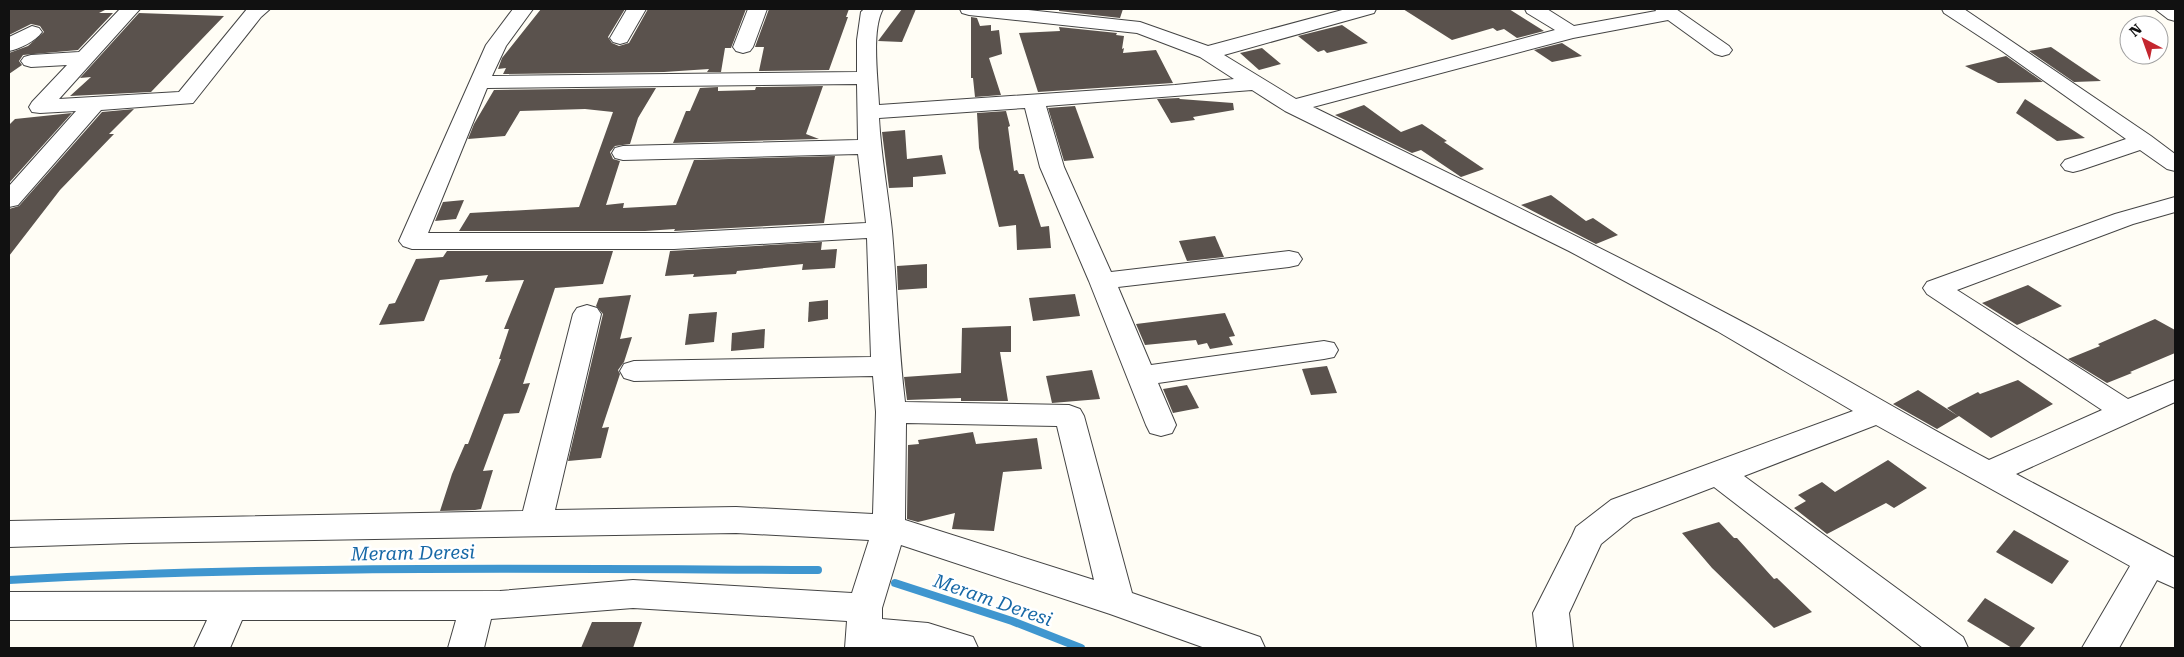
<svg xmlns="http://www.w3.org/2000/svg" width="2184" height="657" font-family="'Roboto Serif',serif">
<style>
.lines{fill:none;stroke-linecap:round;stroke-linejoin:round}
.stream{stroke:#3f96cf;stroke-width:8}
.building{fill:#5a524d}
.minor-casing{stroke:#444;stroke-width:2}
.minor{fill:#fff;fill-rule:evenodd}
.labels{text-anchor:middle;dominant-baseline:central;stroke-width:5;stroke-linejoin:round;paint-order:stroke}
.near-water-label{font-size:19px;font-style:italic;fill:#1768a6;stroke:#fff}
</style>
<rect width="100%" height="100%" fill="#fffdf5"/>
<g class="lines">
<g class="stream">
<path d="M9,580C278,565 548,569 818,570"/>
<path d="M895,583L1012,621L1081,648"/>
</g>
</g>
<g class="building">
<path d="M9,9H107L99,13H113L78,50L23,55L19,61L22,65L9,74V53L28,46L44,32L40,26L31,24L9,35Z"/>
<path d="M541,9H625L608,37L612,43L619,46L629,43L648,9H746L731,48H725L721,72H707L709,69L664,72L503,74L506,68L498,69L502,58Z"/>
<path d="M769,9H849L846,17H848L829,70L759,71L764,47H755Z"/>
<path d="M902,9H916L902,42L878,41Z"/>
<path d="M1059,9H1123L1120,18L1059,11Z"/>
<path d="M1403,9H1509L1544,31L1517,38L1504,29L1497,31L1493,28L1452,40Z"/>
<path d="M139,13L224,16L151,92L70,96L91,77L80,78Z"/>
<path d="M971,17L977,18L980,26L991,25V31L999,30L1002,54L989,58L1001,95L975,97L973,78H971Z"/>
<path d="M1342,25L1368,43L1327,53L1324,50L1318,52L1298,36Z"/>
<path d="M1059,27L1117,33L1116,35L1124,36L1122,49L1124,48L1123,53L1156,50L1173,83L1038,92L1019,33L1060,31Z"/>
<path d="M1562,43L1582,56L1552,62L1534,50Z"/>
<path d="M2051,47L2101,81L2074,82L2029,51Z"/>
<path d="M1262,48L1281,64L1259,70L1240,53Z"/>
<path d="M2006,56L2043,82L1998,83L1965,66Z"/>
<path d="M823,86L806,134L819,139L673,143L686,111H690L700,88L718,87V91L755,90L756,87Z"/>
<path d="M656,88L638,118L630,144L615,146L610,152L613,159L620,161L606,205L624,203L623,208L676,205L694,160L835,156L824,223L674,231L675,229L645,231H459L470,213L579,207L613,112L585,109L520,111L505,136L468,139L474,124L494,90Z"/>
<path d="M1179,98L1180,99L1233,103L1234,110L1193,117L1195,120L1171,123L1157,99Z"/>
<path d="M2025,99L2085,138L2057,141L2016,113Z"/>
<path d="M1364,105L1401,132L1422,124L1447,141L1444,142L1484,169L1461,177L1421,150L1412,153L1335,115Z"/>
<path d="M1075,106L1094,158L1064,161L1048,108Z"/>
<path d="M134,109L109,134H114L60,190L9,256V209L19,206L102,112Z"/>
<path d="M1006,111L1010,126L1008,127L1014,171L1017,170L1019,174H1024L1041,227L1049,226L1051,248L1017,250L1016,225L999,227L979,148L977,113Z"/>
<path d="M72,113L9,183V125L15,119Z"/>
<path d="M905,130L907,159L942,155L946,174L913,177V187L889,188L882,132Z"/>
<path d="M1551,195L1586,221L1593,218L1618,235L1596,244L1521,205Z"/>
<path d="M464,200L456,219L435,221L443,202Z"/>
<path d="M1215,236L1224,257L1187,261L1179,241Z"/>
<path d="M822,242L821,250L837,249L835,268L802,270L803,264L737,271L736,274L720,275L693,277L694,274L665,276L670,251Z"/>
<path d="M447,251H613L603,284L555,288L523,384L530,383L519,413L504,414L483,471L493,470L481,509L475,510L440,511L452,474L465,444H468L501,359H499L509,329H504L524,280L485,282L488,275L440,280L424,321L379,325L389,304L395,303L416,259L443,257Z"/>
<path d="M927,264V288L898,290L897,266Z"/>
<path d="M2028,285L2062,306L2017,325L1982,303Z"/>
<path d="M1075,294L1080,316L1033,321L1029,298Z"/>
<path d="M631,295L620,339L632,337L624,362L618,370L620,374L602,428L609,427L601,458L568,461L603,314L596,306L599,298Z"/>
<path d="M828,300V319L808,322L809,302Z"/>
<path d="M717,312L714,342L685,345L689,314Z"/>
<path d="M1225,313L1235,336L1229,337L1233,345L1210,349L1207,343L1198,345L1196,340L1145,345L1136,324Z"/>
<path d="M2155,319L2175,330V353L2130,372L2132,373L2107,383L2068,359L2100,346L2098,344Z"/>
<path d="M1011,326V352H1000L1008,401H961V398L907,400L904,377L961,373L962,328Z"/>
<path d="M765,329L764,348L731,351L732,333Z"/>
<path d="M1327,366L1337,393L1311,395L1302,369Z"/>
<path d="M1092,370L1100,399L1052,403L1046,376Z"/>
<path d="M2018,380L2053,404L1991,438L1959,416L1937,429L1893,404L1918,390L1958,416L1947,408L1978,392L1980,394Z"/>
<path d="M1187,385L1199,408L1173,413L1163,389Z"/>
<path d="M973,432L976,444L1037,438L1042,469L1003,472L994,531L952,529L955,513L918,522L907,519L908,445L919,444L918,440Z"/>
<path d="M1888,460L1927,488L1894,508L1886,503L1827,534L1794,508L1806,501L1798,495L1822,482L1835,492Z"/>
<path d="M1719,522L1734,538H1737L1774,579L1777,578L1812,612L1774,628L1712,568L1682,533Z"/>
<path d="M2014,530L2069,561L2052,584L1996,552Z"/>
<path d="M1985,598L2035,628L2019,648H2012L1967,621Z"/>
<path d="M592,622H642L633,648H581Z"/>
</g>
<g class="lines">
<g class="minor-casing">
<g id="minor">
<path d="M120,9H140L59,99L179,92L247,9H270L261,17L193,103L101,110L18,205L9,207V186L76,111L40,113L32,112L29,107L32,102L67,65L31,67L24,65L21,61L24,57L31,55L79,52Z"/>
<path d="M513,9H533L506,46L492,76L857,72V40L861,12L864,9H883C871,30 878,79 879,105L1175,85L1234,79L1200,57L1137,33L969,15L962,13L960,9H1019L1140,22L1208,46L1346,9H1376L1374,13L1224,55L1296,99L1555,30L1527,13L1525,9H1547L1574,26L1656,11L1655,9H1676L1729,46L1732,50L1729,54L1722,56L1715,54L1668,20L1573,38L1313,107C1454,176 1596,244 1735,318C1820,363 1903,414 1989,460L2102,410L1927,294L1923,288L1927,282L2115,214L2175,197V212L2133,224L1957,290L2128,399L2175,380V402L2016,474L2175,558V588L2157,580L2119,648H2082L2130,566L1876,425L1744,476L1963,637L1968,648H1923L1714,487L1633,518L1601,544L1569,613L1573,648H1537L1533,613L1572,536L1576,527L1611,500L1853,411L1717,331L1569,251L1285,111L1252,90L1046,106L1064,167L1111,272L1289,251L1298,253L1302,259L1298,265L1289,267L1118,287L1151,365L1324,341L1334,343L1338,350L1334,357L1324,359L1158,383L1176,425L1172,433L1161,436L1150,433L1146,425L1089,281L1040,167L1025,108L879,118C881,156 888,193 892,231C897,288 898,345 905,402L1069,405L1080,409L1084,416L1132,593L1260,637L1265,648H1205L1110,614L901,545L882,608V619L928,623L973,637L978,648H845L847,621L633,608L491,619L484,648H448L456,620H242L230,648H194L207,620H9V592L500,591L633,580L852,593L869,540L736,533L131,543L9,547V521L523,511L573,314L577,308L587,305L597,308L601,314L555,510L736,507L873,514L876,412L873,376L634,381L624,378L620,371L624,364L634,361L871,357L867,238L674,249H412L403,246L399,241L486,45ZM857,84L858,140L623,146L615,148L612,153L615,158L623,160L858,154L866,223L674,233H428L487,88ZM906,423L1057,426L1094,580L905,520Z"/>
<path d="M627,9H646L627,42L620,44L613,42L610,38Z"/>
<path d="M748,9H767L753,47L750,51L743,53L736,51L733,47Z"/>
<path d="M1942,9H1964L2151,136L2175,154V171L2167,169L2140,150L2081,170L2073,172L2065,170L2061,165L2065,160L2126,139L2002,51L1944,13Z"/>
<path d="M2155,9H2175V21L2168,19Z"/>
<path d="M32,26L39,28L42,32C36,41 19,49 9,51V37Z"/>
</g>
</g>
<use href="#minor" class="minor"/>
</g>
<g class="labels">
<g class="near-water-label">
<text transform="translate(413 553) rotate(-1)">Meram Deresi</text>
<text transform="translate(993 600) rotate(19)">Meram Deresi</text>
</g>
</g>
<rect width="2184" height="657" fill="none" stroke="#111111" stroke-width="20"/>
<g transform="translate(2144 40) rotate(319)"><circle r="24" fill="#ffffff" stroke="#a0a0a0"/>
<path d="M0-4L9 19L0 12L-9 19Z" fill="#c4262e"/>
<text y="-8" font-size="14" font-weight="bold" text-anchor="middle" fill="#111111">N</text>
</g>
</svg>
